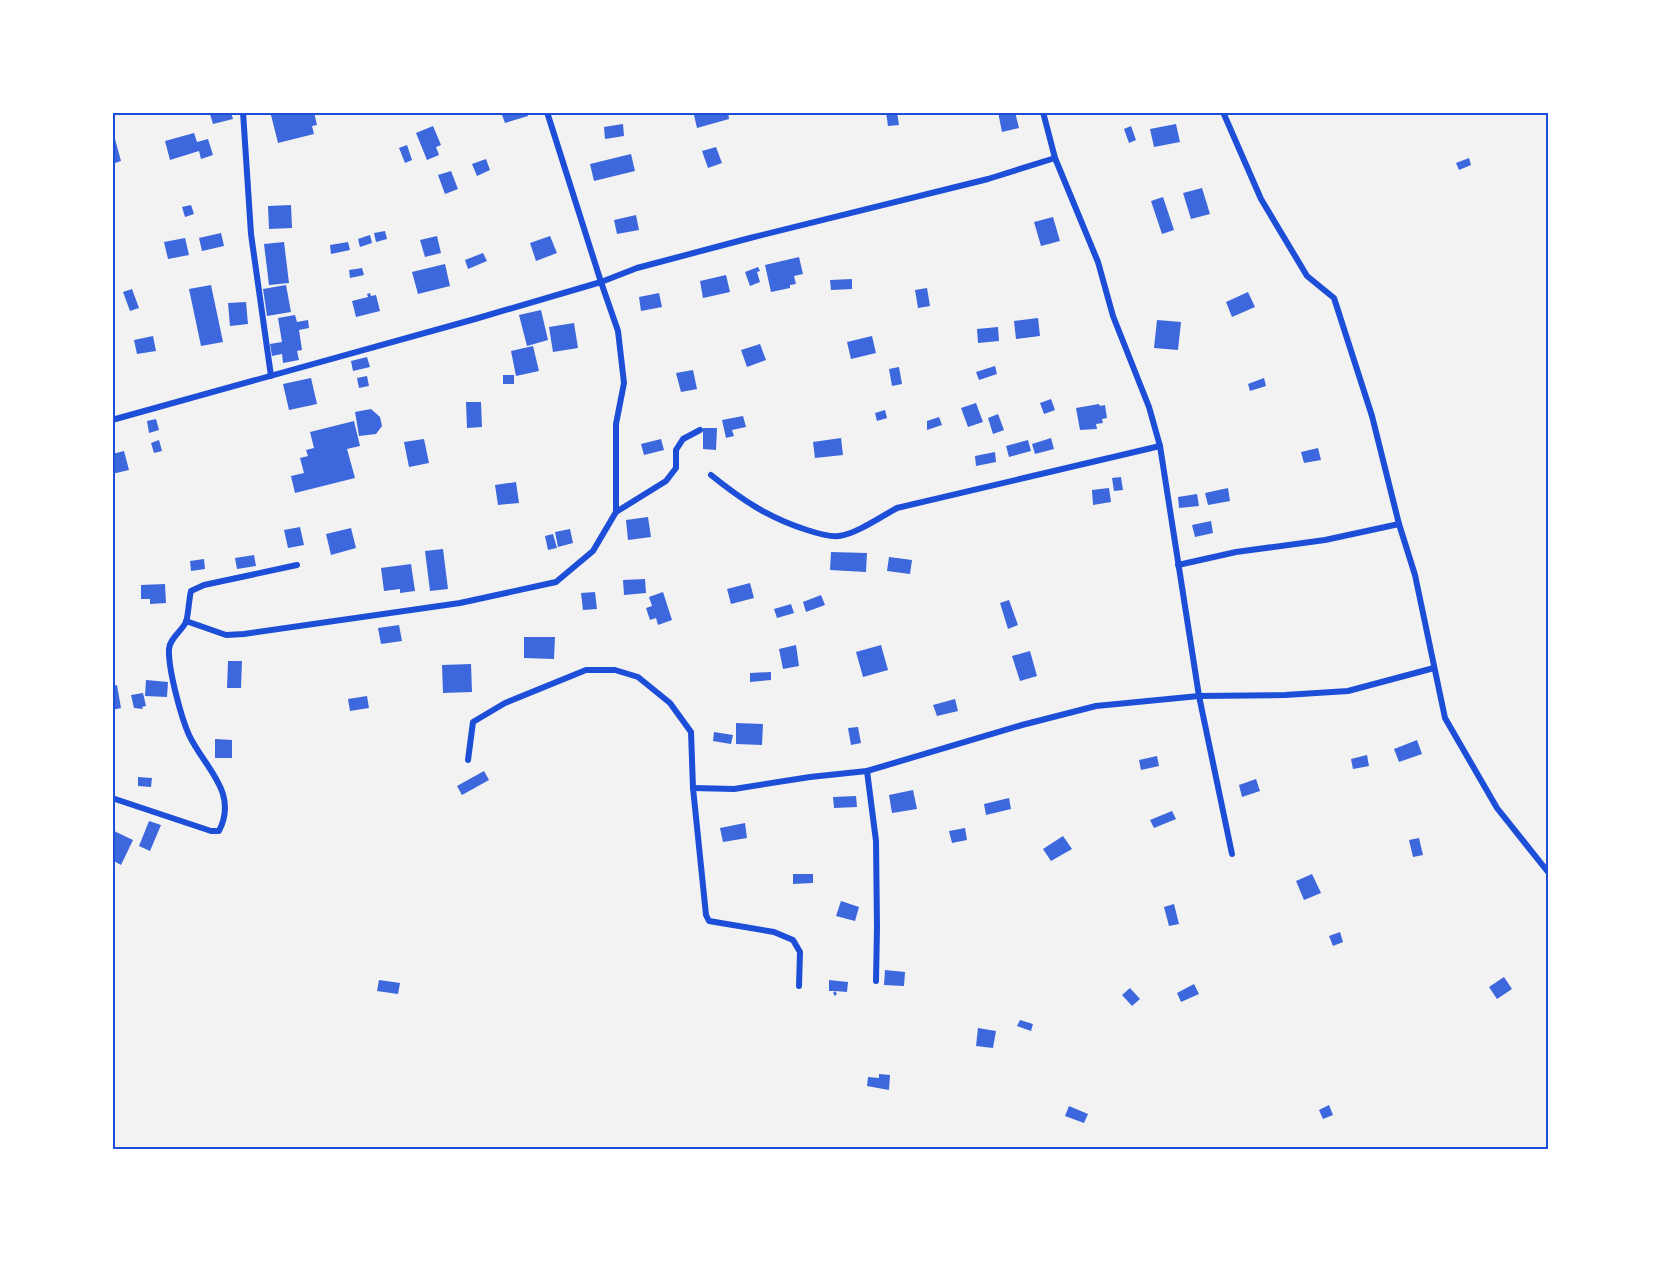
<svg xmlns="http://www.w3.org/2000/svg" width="1661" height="1262" font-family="'Noto Sans',sans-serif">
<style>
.building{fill:#3d67dc}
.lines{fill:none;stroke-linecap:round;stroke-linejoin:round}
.minor{stroke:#1d4ed8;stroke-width:6}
.neatline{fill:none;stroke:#1d4ed8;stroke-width:2}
</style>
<rect width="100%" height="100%" fill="#f2f2f2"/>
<g class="building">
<path d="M216,112H231L233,119L213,124L210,114Z"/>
<path d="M279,112H314L317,125L312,126L314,134L278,143L271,115Z"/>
<path d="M501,112H527L528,116L505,123Z"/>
<path d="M702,112H728L729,119L697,128L694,115Z"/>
<path d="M886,112H897L899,125L888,126Z"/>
<path d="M998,112H1015L1019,128L1002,132Z"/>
<path d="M623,124L624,136L605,139L604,127Z"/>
<path d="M1176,124L1180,142L1154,147L1150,129Z"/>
<path d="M433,126L441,145L436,147L439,155L427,160L416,133Z"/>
<path d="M1131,126L1136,140L1129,143L1124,129Z"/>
<path d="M194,133L197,142L208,139L213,155L201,159L199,151L170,160L165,141Z"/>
<path d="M112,139H115L121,161L112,164Z"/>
<path d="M407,145L412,160L405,163L399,148Z"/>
<path d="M716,147L722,163L708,168L702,151Z"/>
<path d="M631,154L635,171L594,181L590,164Z"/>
<path d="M1469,158L1471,165L1459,170L1456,163Z"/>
<path d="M486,159L490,170L477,176L472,164Z"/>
<path d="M451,171L458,189L445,194L438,175Z"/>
<path d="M1202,188L1210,214L1191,219L1183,193Z"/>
<path d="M1163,197L1174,230L1162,234L1151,201Z"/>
<path d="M191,205L194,214L185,217L182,207Z"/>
<path d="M291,205L292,228L269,229L268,206Z"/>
<path d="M636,215L639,230L617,234L614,220Z"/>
<path d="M1053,217L1060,241L1041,246L1034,222Z"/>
<path d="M385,231L387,239L376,242L374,233Z"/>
<path d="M221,233L224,246L202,251L199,238Z"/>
<path d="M370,235L372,243L360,247L358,239Z"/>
<path d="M437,236L441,253L425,257L420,240Z"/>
<path d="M550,236L557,253L536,261L530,243Z"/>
<path d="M185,238L189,255L168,259L164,242Z"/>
<path d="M284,242L289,283L269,285L264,244Z"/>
<path d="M348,242L350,250L331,254L330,245Z"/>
<path d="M483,253L487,261L468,269L465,260Z"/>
<path d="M799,257L803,274L794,276L796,284L790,285V288L771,292L765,265Z"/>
<path d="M445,264L450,286L418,294L412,272Z"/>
<path d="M758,267L760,271L757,272L760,282L750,286L745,272Z"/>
<path d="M362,268L364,275L350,278L349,270Z"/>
<path d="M726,275L730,292L703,298L700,281Z"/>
<path d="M852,279V289L831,290L830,280Z"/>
<path d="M211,285L223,342L201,346L189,289Z"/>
<path d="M286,285L291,312L267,316L263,289Z"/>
<path d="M927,288L930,306L918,308L915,290Z"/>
<path d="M132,289L139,308L130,311L123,292Z"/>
<path d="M1248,292L1255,307L1232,317L1226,302Z"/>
<path d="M370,293L371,296L376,295L380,311L356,317L352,301L368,297L367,294Z"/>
<path d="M659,293L662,307L641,311L639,297Z"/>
<path d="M246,302L248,324L230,326L228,303Z"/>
<path d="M541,310L548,340L527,346L519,315Z"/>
<path d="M295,315L297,322L308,320L309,328L299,330L302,350L297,351L299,360L283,363L282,354L272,356L270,344L282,342L278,318Z"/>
<path d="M1038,318L1040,336L1016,339L1014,321Z"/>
<path d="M1157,320L1181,322L1178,350L1154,348Z"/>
<path d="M574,323L578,348L553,352L549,327Z"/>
<path d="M998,327L999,341L978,343L977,329Z"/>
<path d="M153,336L156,351L137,354L134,340Z"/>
<path d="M872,336L876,353L851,359L847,342Z"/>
<path d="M760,344L766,360L747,367L741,350Z"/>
<path d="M533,346L539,371L516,376L511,351Z"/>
<path d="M367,357L370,367L353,371L351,361Z"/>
<path d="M995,366L997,374L979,380L976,372Z"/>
<path d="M899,367L902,384L892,386L889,369Z"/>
<path d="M693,370L697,389L681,392L676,373Z"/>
<rect x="503" y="375" width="11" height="9"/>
<path d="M367,376L369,386L359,388L357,378Z"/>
<path d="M311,378L317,404L289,410L283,384Z"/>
<path d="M1264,378L1266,386L1250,391L1248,384Z"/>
<path d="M1051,399L1055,410L1044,414L1040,403Z"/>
<path d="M466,402H481L482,427L467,428Z"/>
<path d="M976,403L983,422L968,427L961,408Z"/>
<path d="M1099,404L1100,406L1105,405L1107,418L1102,419L1103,423L1096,424L1097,429L1080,430L1076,408Z"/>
<path d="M371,409L380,417L382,426L376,434L359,436L355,412Z"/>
<path d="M885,410L887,418L877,421L875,413Z"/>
<path d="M998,414L1004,430L993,434L988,418Z"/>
<path d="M743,416L746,427L732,430L734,436L726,438L722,420Z"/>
<path d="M939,417L942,425L927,430V421Z"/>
<path d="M156,419L159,430L149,433L147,421Z"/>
<path d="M354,421L360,446L347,449L355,478L295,493L291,476L304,473L300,458L308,456L306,450L314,448L310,432Z"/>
<path d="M703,428H717L716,450L703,449Z"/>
<path d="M841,438L843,455L815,458L813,442Z"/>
<path d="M1051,438L1054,449L1035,454L1032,444Z"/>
<path d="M424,439L429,463L409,467L404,442Z"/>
<path d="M661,439L664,450L644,455L641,444Z"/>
<path d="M159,440L162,451L154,453L151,443Z"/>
<path d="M1028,440L1031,451L1009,457L1006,446Z"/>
<path d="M1318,448L1321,460L1304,463L1301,452Z"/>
<path d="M124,451L129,470L112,474V454Z"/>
<path d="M995,452L996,462L976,466L975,456Z"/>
<path d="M1121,477L1123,490L1114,491L1112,478Z"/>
<path d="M516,482L519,503L498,505L495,485Z"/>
<path d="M1109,488L1111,502L1093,505L1092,490Z"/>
<path d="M1228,488L1230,501L1208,505L1205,493Z"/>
<path d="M1197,494L1199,506L1179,508L1178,497Z"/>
<path d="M648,517L651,537L628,540L626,520Z"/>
<path d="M1211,521L1213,533L1195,537L1192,525Z"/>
<path d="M300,527L304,545L288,548L284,530Z"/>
<path d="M351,528L356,548L331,555L326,534Z"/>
<path d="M570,529L573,543L558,547L555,532Z"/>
<path d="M553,534L557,548L548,550L545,536Z"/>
<path d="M443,549L448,589L430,591L425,551Z"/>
<path d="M831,552L867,553L866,572L830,570Z"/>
<path d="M254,555L256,566L237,569L235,558Z"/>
<path d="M889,557L912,560L910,574L887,571Z"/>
<path d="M204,559L205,569L191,571L190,561Z"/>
<path d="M411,564L415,591L400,593V589L384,591L381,568Z"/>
<path d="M645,579L646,593L624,595L623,580Z"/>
<path d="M750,583L754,598L731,604L727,589Z"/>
<path d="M165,584L166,603L150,604V599H141V585Z"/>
<path d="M595,592L597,609L583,610L581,593Z"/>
<path d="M663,592L672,620L658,625L656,618L650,620L646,608L652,606L649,597Z"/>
<path d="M821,595L825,605L806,612L803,602Z"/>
<path d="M1009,600L1018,625L1008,629L1000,603Z"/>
<path d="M791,604L794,613L777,618L774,609Z"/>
<path d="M399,625L402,641L381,644L378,628Z"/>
<path d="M524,637H555L554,659L524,658Z"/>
<path d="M796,645L799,666L783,669L779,649Z"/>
<path d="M881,645L888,670L863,677L856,652Z"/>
<path d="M1030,651L1037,676L1020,681L1012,656Z"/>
<path d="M228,661H242L241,688H227Z"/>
<path d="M471,664L472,692L443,693L442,665Z"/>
<path d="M771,672V680L750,682V673Z"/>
<path d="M146,680L168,682L167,697L145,696Z"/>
<path d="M117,685L121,708L112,710V686Z"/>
<path d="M143,693L146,706L142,707L143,709L134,708L131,695Z"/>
<path d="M367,696L369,708L350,711L348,699Z"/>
<path d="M955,699L958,711L937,716L933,705Z"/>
<path d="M736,723L763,724L762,745L736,744Z"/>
<path d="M858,727L861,743L851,745L848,728Z"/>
<path d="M714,732L733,735L731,744L713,741Z"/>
<path d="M215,739L232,740V758H215Z"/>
<path d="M1417,740L1422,754L1399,762L1394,749Z"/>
<path d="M1367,755L1369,766L1353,769L1351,759Z"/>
<path d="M1157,756L1159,766L1141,770L1139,760Z"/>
<path d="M484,771L489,780L462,795L457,786Z"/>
<path d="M138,777L152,778L151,787L138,786Z"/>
<path d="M1256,779L1260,791L1242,797L1239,785Z"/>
<path d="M913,790L917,809L892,813L889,795Z"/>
<path d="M856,796L857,807L834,808L833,797Z"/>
<path d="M1009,798L1011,809L986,815L984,804Z"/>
<path d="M1172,811L1176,819L1154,828L1150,820Z"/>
<path d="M149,821L161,825L150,851L139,846Z"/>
<path d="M745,823L747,838L723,842L720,828Z"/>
<path d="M965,828L967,840L952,843L949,831Z"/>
<path d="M112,830L133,840L121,865L112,860Z"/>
<path d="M1063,836L1072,849L1051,861L1043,849Z"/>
<path d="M1419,838L1423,855L1413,857L1409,840Z"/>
<path d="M793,874H813V883L793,884Z"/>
<path d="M1312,874L1321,893L1304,900L1296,881Z"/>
<path d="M841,901L859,907L855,921L836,916Z"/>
<path d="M1174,904L1179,924L1169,926L1164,907Z"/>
<path d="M1340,932L1343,942L1333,946L1329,936Z"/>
<path d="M885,970L905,972L904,986L884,985Z"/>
<path d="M1504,977L1512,989L1497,999L1489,987Z"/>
<path d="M379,980L400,983L398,994L377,991Z"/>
<path d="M829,980L848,982L847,992L835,991L837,994L835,996L833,993L835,991H829Z"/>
<path d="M1194,984L1199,994L1181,1002L1177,993Z"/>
<path d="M1130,988L1140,999L1132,1006L1122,995Z"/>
<path d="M1020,1020L1033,1024L1031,1031L1017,1026Z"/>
<path d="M978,1028L996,1031L993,1048L976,1046Z"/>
<path d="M879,1074L890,1075L889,1090L867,1086L868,1077L879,1078Z"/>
<path d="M1329,1105L1333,1115L1323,1119L1319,1110Z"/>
<path d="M1069,1106L1088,1114L1084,1123L1065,1116Z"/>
</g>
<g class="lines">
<g class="minor">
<path d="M243,112L251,234L271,376"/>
<path d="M1043,112L1055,158L1098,262L1113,316L1149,407L1160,446L1199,696L1232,854"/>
<path d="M1223,112L1261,199L1307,276L1334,298L1372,416L1399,524L1415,575L1445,718L1497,808L1548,872"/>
<path d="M112,420L475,319L601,282L637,268L750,238L988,179L1055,158"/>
<path d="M711,475C742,500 769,518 807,530C816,533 829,537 839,536C856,534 882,516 897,508L1160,446"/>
<path d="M616,512L666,481L676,468V450L683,439L700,430"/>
<path d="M1178,565L1236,552L1325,540L1399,524"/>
<path d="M186,621L226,635L244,634L460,603L556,582L593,551L616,512V424L624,383L618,331L601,282L547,112"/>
<path d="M468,760L473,722L505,703L586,670H615L638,677L670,703L691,732L693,788L706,915L709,921L774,932L793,940L800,952L799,986"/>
<path d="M867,771L876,841L877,927L876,981"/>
<path d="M693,788L734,789L810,777L867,771L1022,725L1096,706L1199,696L1285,695L1348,691L1434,668"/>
<path d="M112,798L211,831H219C239,792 204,767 189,735C181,717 168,669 169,649C170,638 181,632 186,622C188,618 189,598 191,591L204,585L297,565"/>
</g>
</g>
<rect width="1661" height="1262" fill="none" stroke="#ffffff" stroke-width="228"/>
<rect x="114" y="114" width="1433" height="1034" class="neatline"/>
</svg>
